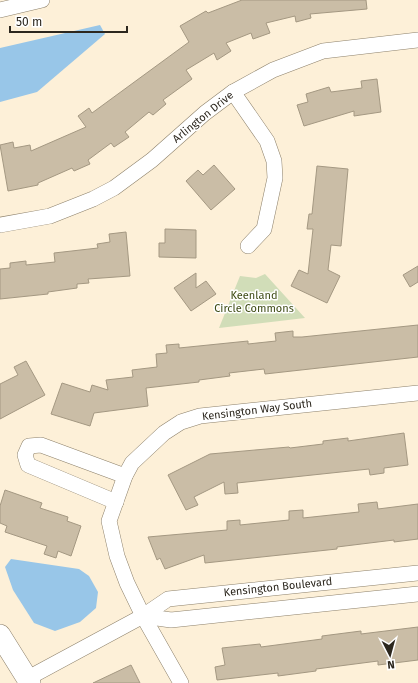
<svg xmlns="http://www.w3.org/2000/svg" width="418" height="683" font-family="'Fira Sans',sans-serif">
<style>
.green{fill:#d1ddb8}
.water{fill:#98c6e8}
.building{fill:#cabda6;stroke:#a49882}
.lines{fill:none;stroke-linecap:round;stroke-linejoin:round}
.street-casing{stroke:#8d816b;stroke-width:16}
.secondary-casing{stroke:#8d816b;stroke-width:22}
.street{stroke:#fff;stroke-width:15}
.secondary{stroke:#fff;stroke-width:21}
.labels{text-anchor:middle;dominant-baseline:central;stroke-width:3;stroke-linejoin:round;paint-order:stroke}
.street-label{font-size:11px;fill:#2c271e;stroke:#fff}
.park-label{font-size:11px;fill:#3d4b14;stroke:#fff}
</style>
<rect width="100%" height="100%" fill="#fdf0d8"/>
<path class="green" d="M265,274L305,318L219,328L240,276L256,278Z"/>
<g class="water">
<path d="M100,25L105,34L37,92L0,102V48Z"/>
<path d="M11,559L79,569L89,576L98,592L96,608L80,622L55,631L34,623L13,590L5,567Z"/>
</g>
<g class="building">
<path d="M242,0H366L367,9L310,14L311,18L296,22L295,16L266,23L270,33L253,39L251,33L226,43L231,51L217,60L214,53L186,70L192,79L163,100L166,104L153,115L149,112L125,132L129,137L114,147L111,143L88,160L90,164L74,171L72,168L38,183V185L8,191L0,145L13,142L14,148L30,145L31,151L86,127L78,116L89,108L92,113L189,42L180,26L206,11L208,13Z"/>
<path d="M377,79L381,112L354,116V111L304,126L297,105L308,102L306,94L329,87L331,92L362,88L361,81Z"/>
<path d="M214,165L235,189L211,210L186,181L198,170L203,175Z"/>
<path d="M317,166L348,169L341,246L331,245L328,270L340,276L327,303L291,286L299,270L308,274L313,229H307L309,214H312Z"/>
<path d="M165,229L196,230V258L159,257V243H165Z"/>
<path d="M126,232L130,276L88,279L89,283L77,284V288L48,292V294L0,299V269L10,268V263L26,261V265L55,262L54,253L98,248L97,244L110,242L109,234Z"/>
<path d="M418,266V282L410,287L403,275Z"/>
<path d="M196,273V288L206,281L216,294L191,311L174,288Z"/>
<path d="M418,325V357L265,374L264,369L229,373L230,376L199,380V382L146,388L148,406L94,413L90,426L51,414L62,383L90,392L92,385L108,390L106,380L133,377L132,370L157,367L156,354L167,353L166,345L179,344V348L248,341V344L276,341L275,333L293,331V337H302Z"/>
<path d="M26,361L45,395L0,419V384L18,375L14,367Z"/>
<path d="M404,433L408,465L384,468V473L370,475L369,469L237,483L238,493L225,494L224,482L194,497L198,505L186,510L168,475L210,454L289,447L290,448L323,444V441L348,438V441Z"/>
<path d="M5,490L42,503L40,508L68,517L67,521L81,526L71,556L58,551L56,558L44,554L47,546L5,532L7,526L0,523V506Z"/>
<path d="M377,502L378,509L418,504V539L394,542V540L337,547V549L205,563L204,555L165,569L160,558L157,560L148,537L227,530V521L240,520V525L289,520V511L303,510V518L359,512L358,504Z"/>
<path d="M418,627V660L378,665V661L316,669V671L278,676V673L217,680L215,667L225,665L222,648L260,644L261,647L322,639V636L361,631V634Z"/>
<path d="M131,665L140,683H93Z"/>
</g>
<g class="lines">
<g class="street-casing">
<g id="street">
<path d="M0,10L42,0"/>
<path d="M233,92L267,141L274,161L275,178L264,229L248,246"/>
<path d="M0,225L50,216L93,199L114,188L152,160L205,113L233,92L273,70L323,51L418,40"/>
<path d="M116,502L28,465L25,455L29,446L41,445L125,476"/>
<path d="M143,616L171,620L418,594"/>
<path d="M28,678L143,616L168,599L418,573"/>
<path d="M181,683L143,616L127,583L117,556L109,521L125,476L132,463L164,433L181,422L200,416L418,393"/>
</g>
</g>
<g class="secondary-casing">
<path id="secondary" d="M0,635L30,683"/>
</g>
<use href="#street" class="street"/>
<use href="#secondary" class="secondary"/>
</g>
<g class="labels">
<g class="street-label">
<text transform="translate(203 117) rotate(-39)">Arlington Drive</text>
<text transform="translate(257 410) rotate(-7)">Kensington Way South</text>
<text transform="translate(278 587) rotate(-6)">Kensington Boulevard</text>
</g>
<g class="park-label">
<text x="254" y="295">Keenland<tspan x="254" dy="13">Circle Commons</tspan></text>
</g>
</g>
<g transform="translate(390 655) rotate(174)" stroke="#ffffff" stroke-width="3" paint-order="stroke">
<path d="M0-3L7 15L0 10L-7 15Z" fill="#2c271e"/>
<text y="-6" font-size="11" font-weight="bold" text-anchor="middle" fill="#2c271e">N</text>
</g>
<path d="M10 26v6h117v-6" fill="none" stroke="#2c271e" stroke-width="2"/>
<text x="16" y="26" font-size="12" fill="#2c271e" stroke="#ffffff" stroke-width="3" paint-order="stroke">50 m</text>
</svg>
